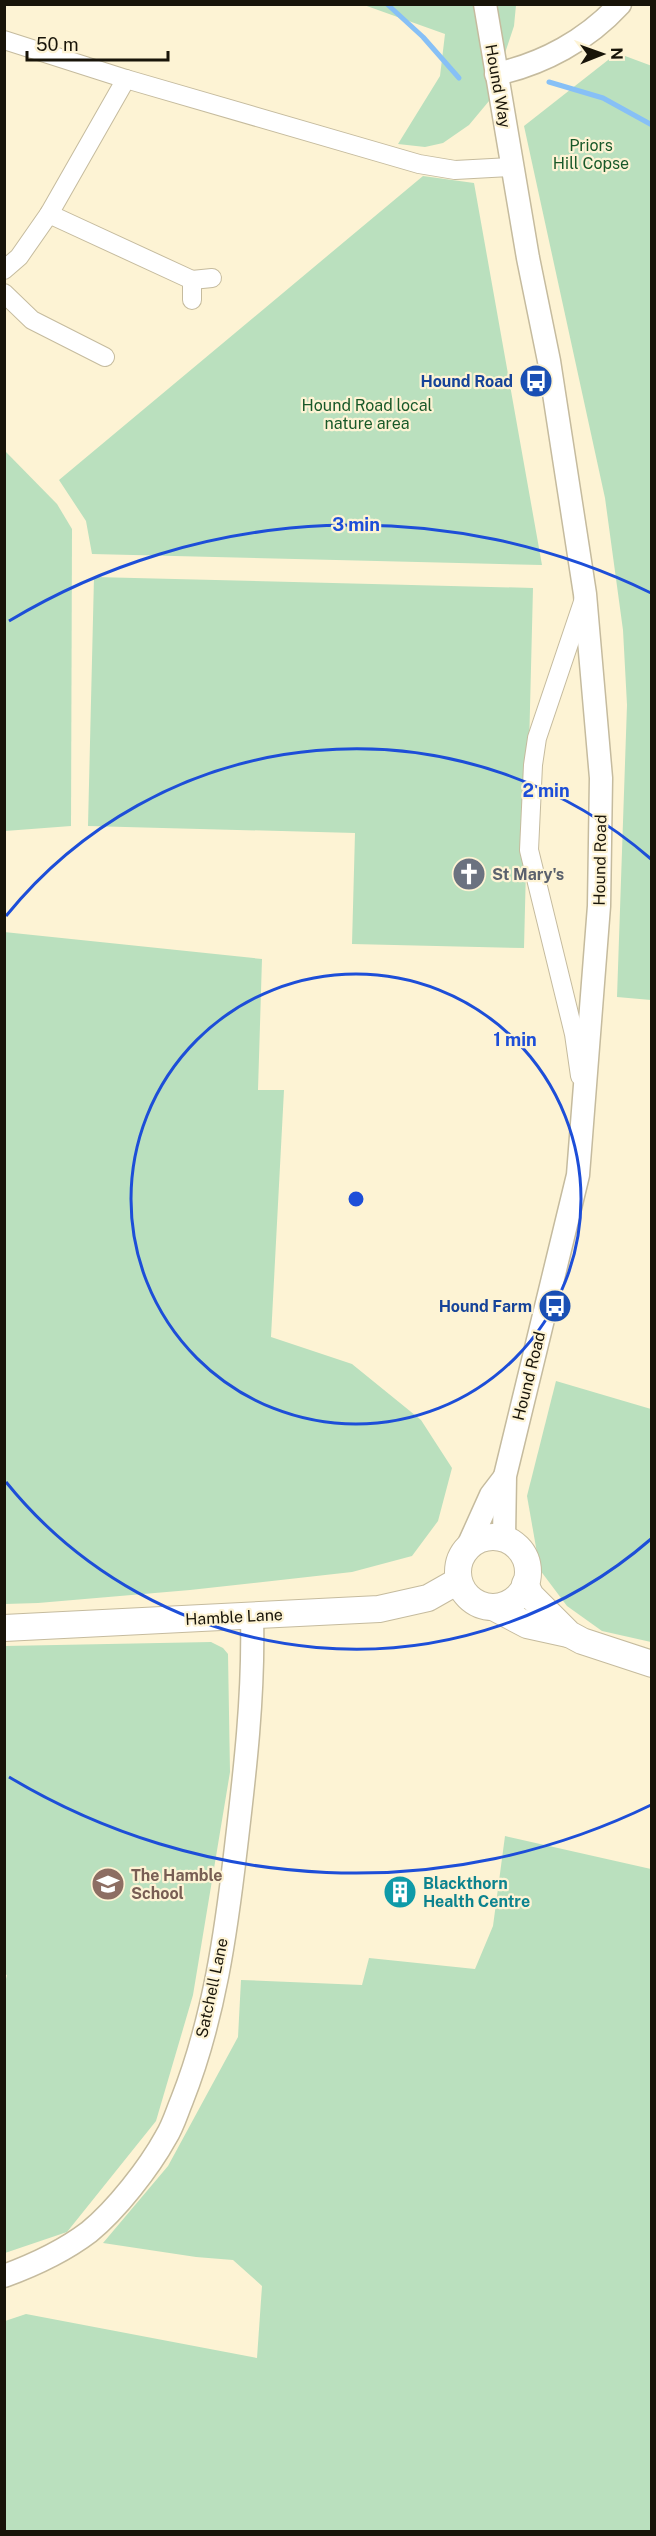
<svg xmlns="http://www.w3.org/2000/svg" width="656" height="2536" font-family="'Public Sans',sans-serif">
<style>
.green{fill:#bae0be}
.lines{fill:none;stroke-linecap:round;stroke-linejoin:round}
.stream{stroke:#87c0f6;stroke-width:5}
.minor-casing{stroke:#c5bb9e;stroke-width:20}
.tertiary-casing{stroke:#c5bb9e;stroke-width:25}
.secondary-casing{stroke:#c5bb9e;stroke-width:28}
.minor{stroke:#fff;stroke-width:18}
.tertiary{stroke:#fff;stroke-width:22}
.secondary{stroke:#fff;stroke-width:26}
.ring{fill:none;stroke:#1d4ed8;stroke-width:3}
.labels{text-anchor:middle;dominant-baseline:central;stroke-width:4.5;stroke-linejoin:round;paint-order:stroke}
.street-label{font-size:16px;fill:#181409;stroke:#fdf3d4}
.park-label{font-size:16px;fill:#185929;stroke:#fdf3d4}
.transit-label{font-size:16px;font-weight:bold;fill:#164399;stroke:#fdf3d4;text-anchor:end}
.worship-label{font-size:16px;font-weight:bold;fill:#5b616d;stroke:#fdf3d4;text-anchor:start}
.education-label{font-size:16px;font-weight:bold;fill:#785e54;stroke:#fdf3d4;text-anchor:start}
.culture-label{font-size:16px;font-weight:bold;fill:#0d838f;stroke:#fdf3d4;text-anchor:start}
.centre{fill:#1d4ed8;stroke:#fdf3d4;stroke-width:3}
.ring-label{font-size:18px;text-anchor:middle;font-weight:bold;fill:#1d4ed8;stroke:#fdf3d4;stroke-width:4.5;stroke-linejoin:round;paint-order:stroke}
</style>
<rect width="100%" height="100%" fill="#fdf3d4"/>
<g class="green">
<path d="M364,5H516L514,26L489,101L469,125L443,143L425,147L398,144L440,76L445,34Z"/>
<path d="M617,53L652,66L651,1000L617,997L627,705L623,630L605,498L524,126Z"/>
<path d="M423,176L474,183L542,565L92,554L86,521L59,480Z"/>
<path d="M5,451L57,504L72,529L71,826L5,831Z"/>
<path d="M94,577L533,588L524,948L352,944L355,833L88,826Z"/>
<path d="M4,932L262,959L258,1090H284L271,1337L352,1364L421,1420L452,1468L438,1521L412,1556L352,1572L190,1590L38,1603L5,1604Z"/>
<path d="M556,1381L651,1409V1642L602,1631L567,1606L540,1570L527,1496Z"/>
<path d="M211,1642L223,1648L228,1654L230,1772L193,1995L156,2121L67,2232L5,2253L4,1987L7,1975L4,1974L5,1646Z"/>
<path d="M505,1836L651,1869V2531H5V2321L26,2314L257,2358L262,2286L233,2260L196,2257L103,2243L168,2166L238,2037L241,1980L362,1985L369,1958L475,1969L493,1926Z"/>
</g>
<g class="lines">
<g class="stream">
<path d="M387,4L423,37L459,78"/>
<path d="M549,82L603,98L652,125"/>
</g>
<g class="minor-casing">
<g id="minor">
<path d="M4,40L126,79L419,164L455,170L512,167"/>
<path d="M49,214L192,280V300"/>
<path d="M4,270L19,257L49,214L126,79"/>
<path d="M192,280L212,278"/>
<path d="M4,293L32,320L105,357"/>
<path d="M580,1076L574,1034L529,850L533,765L537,738L585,596"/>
</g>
</g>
<g class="tertiary-casing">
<g id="tertiary">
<path d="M485,4L528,258L549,361L585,594L601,778L599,906L578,1175L505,1476L504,1538"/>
<path d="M496,74C543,64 587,40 620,4"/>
<path d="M468,1546L491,1495L504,1478"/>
<path d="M4,2276C34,2265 64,2251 89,2232C116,2210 149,2168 166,2137C173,2126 177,2112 182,2100C214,2019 226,1933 236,1847C245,1771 254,1694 252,1617"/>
</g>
</g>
<g class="secondary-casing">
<g id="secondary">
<circle cx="493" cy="1572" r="35"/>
<path d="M525,1584L531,1596L569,1634L582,1641L652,1664"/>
<path d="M493,1607L527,1625L568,1634"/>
<path d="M4,1628L379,1609L428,1598L458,1581"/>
</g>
</g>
<use href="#minor" class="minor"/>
<use href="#tertiary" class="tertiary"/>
<use href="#secondary" class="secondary"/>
</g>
<g class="ring">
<circle cx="356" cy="1199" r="225"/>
<path d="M651 1539A450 450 0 0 1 6 1482M6 916A450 450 0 0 1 651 859"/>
<path d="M651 1805A674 674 0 0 1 9 1777M9 621A674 674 0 0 1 651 593"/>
</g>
<defs>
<g id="bus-disc" transform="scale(1.725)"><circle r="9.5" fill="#1a4fb4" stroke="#fdf3d4"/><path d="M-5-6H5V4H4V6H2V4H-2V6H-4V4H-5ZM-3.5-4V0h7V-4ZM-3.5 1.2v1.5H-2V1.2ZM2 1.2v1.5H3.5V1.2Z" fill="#fff"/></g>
<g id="church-disc" transform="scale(1.725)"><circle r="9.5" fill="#6b7280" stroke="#fdf3d4"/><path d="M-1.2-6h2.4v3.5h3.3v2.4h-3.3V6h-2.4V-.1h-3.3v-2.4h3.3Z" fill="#fff"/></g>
<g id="school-disc" transform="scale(1.725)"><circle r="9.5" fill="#8d6e63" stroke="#fdf3d4"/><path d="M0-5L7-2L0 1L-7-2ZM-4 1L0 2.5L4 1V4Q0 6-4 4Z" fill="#fff"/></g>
<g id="building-disc" transform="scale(1.725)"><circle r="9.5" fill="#0f9aa8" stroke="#fdf3d4"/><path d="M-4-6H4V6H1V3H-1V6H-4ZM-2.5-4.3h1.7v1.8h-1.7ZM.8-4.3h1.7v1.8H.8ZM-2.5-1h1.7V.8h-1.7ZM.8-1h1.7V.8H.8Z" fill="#fff"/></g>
</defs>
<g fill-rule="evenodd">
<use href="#bus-disc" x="536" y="381"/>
<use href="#church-disc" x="469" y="874"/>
<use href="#bus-disc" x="555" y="1306"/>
<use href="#school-disc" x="108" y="1884"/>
<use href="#building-disc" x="400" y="1892"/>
</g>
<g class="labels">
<g class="street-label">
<text transform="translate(498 86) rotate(80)">Hound Way</text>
<text transform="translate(600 860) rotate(-89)">Hound Road</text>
<text transform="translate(529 1376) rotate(-76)">Hound Road</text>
<text transform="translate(234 1617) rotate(-3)">Hamble Lane</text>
<text transform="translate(212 1988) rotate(-78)">Satchell Lane</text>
</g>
<g class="park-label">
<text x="591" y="145">Priors<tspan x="591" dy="18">Hill Copse</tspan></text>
<text x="367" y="405">Hound Road local<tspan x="367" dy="18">nature area</tspan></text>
</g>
<g class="transit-label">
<text x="513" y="381">Hound Road</text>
<text x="532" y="1306">Hound Farm</text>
</g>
<g class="worship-label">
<text x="492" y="874">St Mary's</text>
</g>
<g class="education-label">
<text x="131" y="1875">The Hamble<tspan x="131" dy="18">School</tspan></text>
</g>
<g class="culture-label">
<text x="423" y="1883">Blackthorn<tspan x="423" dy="18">Health Centre</tspan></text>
</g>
</g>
<circle cx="356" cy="1199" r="9" class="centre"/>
<g class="ring-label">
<text x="356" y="531">3 min</text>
<text x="546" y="797">2 min</text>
<text x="515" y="1046">1 min</text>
</g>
<rect width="656" height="2536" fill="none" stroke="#181409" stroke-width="12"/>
<g transform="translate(602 54) rotate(89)" stroke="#fdf3d4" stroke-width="4.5" paint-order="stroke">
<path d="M0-4.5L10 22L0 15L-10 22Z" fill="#181409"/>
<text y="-9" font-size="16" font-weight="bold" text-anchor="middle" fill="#181409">N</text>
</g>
<path d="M27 51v9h141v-9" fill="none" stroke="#181409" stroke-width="3"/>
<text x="36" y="51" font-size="18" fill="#181409" stroke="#fdf3d4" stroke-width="4.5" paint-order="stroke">50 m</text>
</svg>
